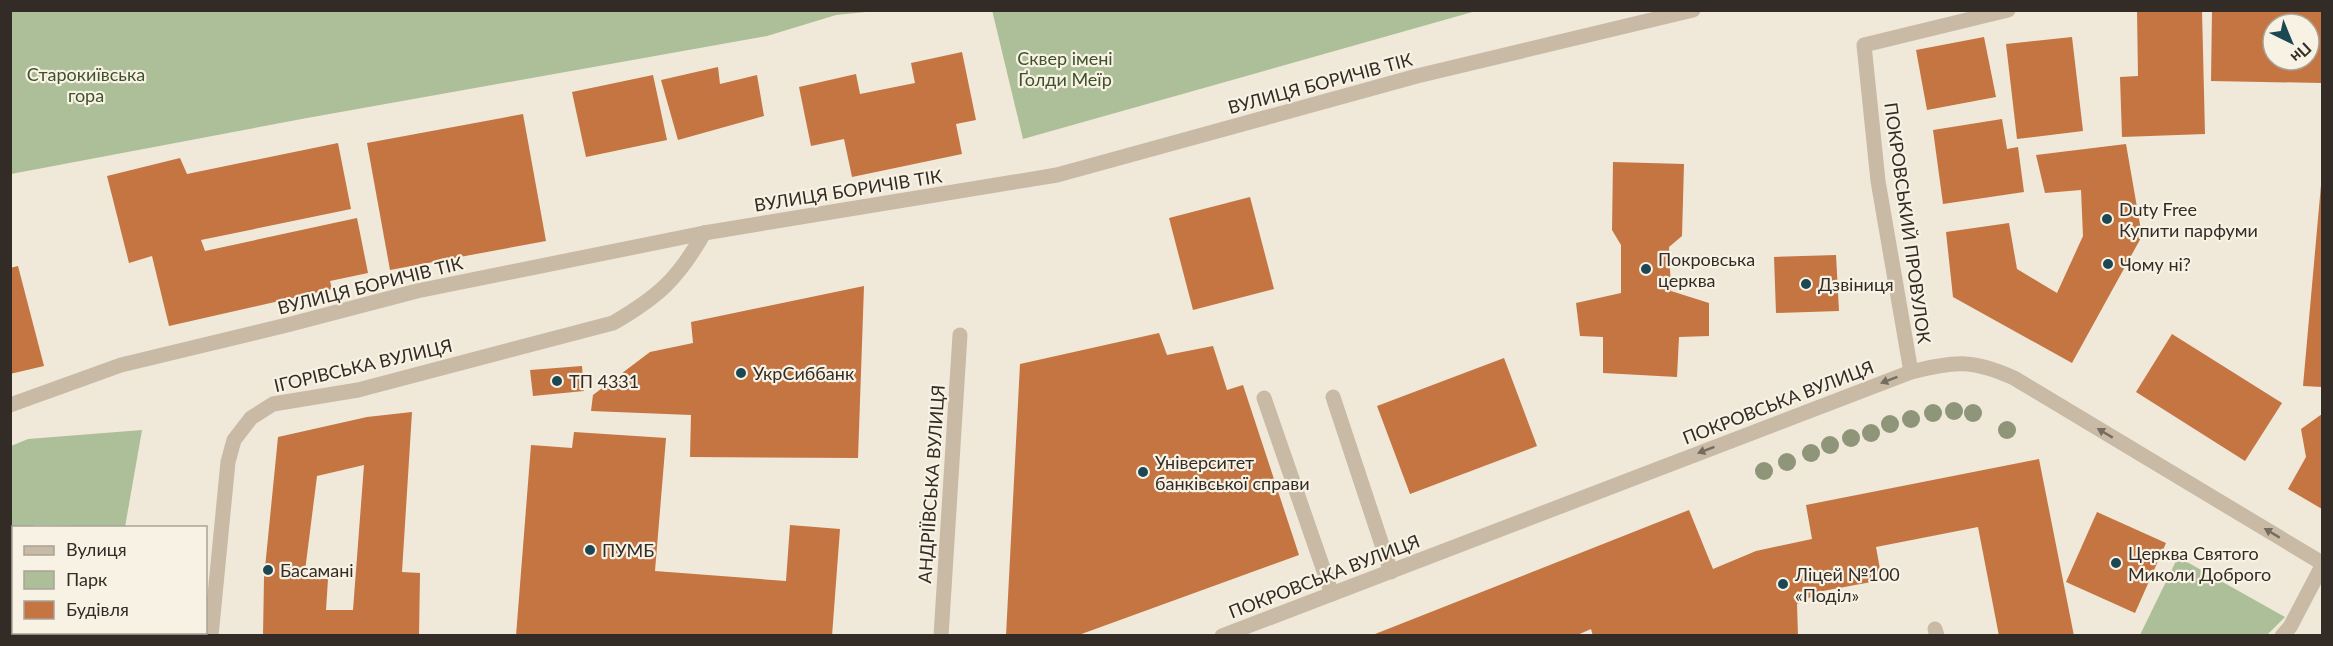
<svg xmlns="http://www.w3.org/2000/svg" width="2333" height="646" font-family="Lato,sans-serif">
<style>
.green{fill:#acbf98}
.building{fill:#c47542;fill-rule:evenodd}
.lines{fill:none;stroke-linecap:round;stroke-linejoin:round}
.minor{stroke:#c8baa4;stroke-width:15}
.tree{fill:#8e9578}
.oneway{fill:#766c5f}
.poi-dot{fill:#1c4854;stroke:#f8f2e4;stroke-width:2}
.labels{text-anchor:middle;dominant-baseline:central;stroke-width:4.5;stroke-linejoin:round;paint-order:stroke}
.park-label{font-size:18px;fill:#3d512a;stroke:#f8f2e4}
.street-label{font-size:18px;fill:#332c26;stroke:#f8f2e4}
.poi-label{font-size:18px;fill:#332c26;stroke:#f8f2e4;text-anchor:start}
</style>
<rect width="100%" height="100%" fill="#f0e8d8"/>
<g class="green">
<path d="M11,10H876V11L836,15L767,36L307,118L11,174Z"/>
<path d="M992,10H1476V11L1023,139Z"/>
<path d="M142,430L125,527L34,525L33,527L14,528L13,560L11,565V446L28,439Z"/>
<path d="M2178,557L2285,617L2267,635H2140Z"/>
</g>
<g class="building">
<path d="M2137,10H2202L2205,134L2122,137L2120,77L2138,76Z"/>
<path d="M2212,10H2322V83L2211,81ZM2273,24H2309V60H2273Z"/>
<path d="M1984,37L1996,97L1927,110L1916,50Z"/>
<path d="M2072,37L2083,131L2017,139L2006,44Z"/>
<path d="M962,52L976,120L956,124L962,154L852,177L844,139L811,146L799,87L856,74L860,94L915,83L911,63Z"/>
<path d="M718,67L720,84L757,75L764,116L678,140L661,80Z"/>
<path d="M653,75L667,140L586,157L572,92Z"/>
<path d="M523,114L546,241L390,270L367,143Z"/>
<path d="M2002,119L2007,149L2018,147L2024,192L1943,204L1933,130Z"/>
<path d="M338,143L351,209L201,240L205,251L357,218L368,273L330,281L332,289L169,326L152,256L129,263L107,176L180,158L187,174Z"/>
<path d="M2126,144L2142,236L2072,363L1953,297L1946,232L2009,223L2017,269L2057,293L2083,236L2081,190L2045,193L2036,155Z"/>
<path d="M1613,162L1684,164L1682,236L1669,247L1671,291L1709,303V336L1679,337L1677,377L1603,373V337L1580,336L1576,303L1621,293V245L1612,230Z"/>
<path d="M2321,185H2322V387L2303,386Z"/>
<path d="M1250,197L1274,289L1193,310L1169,218Z"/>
<path d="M1836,255L1839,311L1776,313L1774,257Z"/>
<path d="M18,266L44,366L10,374V268Z"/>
<path d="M864,286L858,458L690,457L691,415L591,411L593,395L650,352L693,343L691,322Z"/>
<path d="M1159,333L1167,355L1213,346L1227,390L1243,385L1299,555L1076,636H1006L1020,364Z"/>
<path d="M2172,334L2282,403L2245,461L2136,392Z"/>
<path d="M1504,358L1537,446L1410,494L1377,406Z"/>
<path d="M582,366L584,391L533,396L530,370Z"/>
<path d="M412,412L402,572L420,573L419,636H263L264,578L278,437L367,417ZM364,465L353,610H326L328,579H304L317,476Z"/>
<path d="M2322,414V509L2288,489L2306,457L2301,429Z"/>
<path d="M574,432L666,438L655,571L786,581L790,525L840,529L832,636H516L531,445L572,448Z"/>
<path d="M2039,459L2074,636H1999L1978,527L1876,547L1882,580L1823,591L1797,604L1798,636H1593L1591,629L1575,636H1370L1689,510L1713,569L1756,551L1812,539L1806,505Z"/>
<path d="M2097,512L2166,543L2135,613L2066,582Z"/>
<rect x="42" y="633" width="73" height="3"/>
</g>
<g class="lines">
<g class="minor">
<path d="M1911,372L1878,181L1864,45L2008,10"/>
<path d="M1333,397L1391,572"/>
<path d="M1264,398L1332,594"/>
<path d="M10,405L121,365L291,324L417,291L704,233L1057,175L1417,76L1693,10"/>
<path d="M1935,629L1937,636"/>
<path d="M211,636L228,462L234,440L251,418L273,404L358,390L613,323C658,297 678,279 704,233"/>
<path d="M941,636L960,335"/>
<path d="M1222,636L1911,372C1954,361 1972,359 2014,378L2322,563"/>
<path d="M2282,636L2290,627L2322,566"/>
</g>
</g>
<g class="tree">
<circle cx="1954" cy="411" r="9"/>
<circle cx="1933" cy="413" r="9"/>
<circle cx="1973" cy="413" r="9"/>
<circle cx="1911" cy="419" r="9"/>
<circle cx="1890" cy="424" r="9"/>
<circle cx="2007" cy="430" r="9"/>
<circle cx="1871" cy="433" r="9"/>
<circle cx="1851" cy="438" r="9"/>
<circle cx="1830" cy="445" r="9"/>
<circle cx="1811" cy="453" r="9"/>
<circle cx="1787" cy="462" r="9"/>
<circle cx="1764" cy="471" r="9"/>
</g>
<defs><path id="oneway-solid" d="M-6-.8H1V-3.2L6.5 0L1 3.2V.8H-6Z" transform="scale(1.5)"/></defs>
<g class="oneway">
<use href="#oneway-solid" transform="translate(1889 380) rotate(159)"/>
<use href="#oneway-solid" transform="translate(2105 433) rotate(-149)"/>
<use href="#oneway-solid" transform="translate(1706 450) rotate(159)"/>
<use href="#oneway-solid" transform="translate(2272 533) rotate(-149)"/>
</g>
<g class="poi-dot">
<circle cx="2107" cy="219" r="6"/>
<circle cx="2108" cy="264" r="6"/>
<circle cx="1646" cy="269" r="6"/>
<circle cx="1806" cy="284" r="6"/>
<circle cx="741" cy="373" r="6"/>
<circle cx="557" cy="381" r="6"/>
<circle cx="1143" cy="472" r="6"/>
<circle cx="590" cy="550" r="6"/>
<circle cx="2116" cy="563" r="6"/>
<circle cx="268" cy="570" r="6"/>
<circle cx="1783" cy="584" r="6"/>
</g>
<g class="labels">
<g class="park-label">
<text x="1065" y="58">Сквер імені<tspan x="1065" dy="21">Ґолди Меїр</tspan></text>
<text x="86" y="74">Старокиївська<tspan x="86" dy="21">гора</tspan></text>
</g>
<g class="street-label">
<text transform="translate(1320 83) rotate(-15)">ВУЛИЦЯ БОРИЧІВ ТІК</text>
<text transform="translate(848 190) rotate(-9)">ВУЛИЦЯ БОРИЧІВ ТІК</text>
<text transform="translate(1908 223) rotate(82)">ПОКРОВСЬКИЙ ПРОВУЛОК</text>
<text transform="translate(370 285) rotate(-14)">ВУЛИЦЯ БОРИЧІВ ТІК</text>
<text transform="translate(363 365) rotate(-13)">ІГОРІВСЬКА ВУЛИЦЯ</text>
<text transform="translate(1778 402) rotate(-21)">ПОКРОВСЬКА ВУЛИЦЯ</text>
<text transform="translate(931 484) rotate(-86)">АНДРІЇВСЬКА ВУЛИЦЯ</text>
<text transform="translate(1324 576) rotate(-21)">ПОКРОВСЬКА ВУЛИЦЯ</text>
</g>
<g class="poi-label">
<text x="2119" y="209">Duty Free<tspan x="2119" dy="21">Купити парфуми</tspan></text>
<text x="1658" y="259">Покровська<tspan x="1658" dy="21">церква</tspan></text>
<text x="2120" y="264">Чому ні?</text>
<text x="1818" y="284">Дзвіниця</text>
<text x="753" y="373">УкрСиббанк</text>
<text x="569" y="381">ТП 4331</text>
<text x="1155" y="462">Університет<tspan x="1155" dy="21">банківської справи</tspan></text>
<text x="602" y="550">ПУМБ</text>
<text x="2128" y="553">Церква Святого<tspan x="2128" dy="21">Миколи Доброго</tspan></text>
<text x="280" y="570">Басамані</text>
<text x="1795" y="574">Ліцей №100<tspan x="1795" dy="21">«Поділ»</tspan></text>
</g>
</g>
<rect width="2333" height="646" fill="none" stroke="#332c26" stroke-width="24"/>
<rect x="12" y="526" width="195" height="108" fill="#f8f2e4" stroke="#a9a398" stroke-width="1.5"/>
<rect x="24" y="546" width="30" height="9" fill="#c8baa4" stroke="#a9a398" stroke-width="1.5"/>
<text x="66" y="556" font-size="18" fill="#332c26">Вулиця</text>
<rect x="24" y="571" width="30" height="18" fill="#acbf98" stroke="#a9a398" stroke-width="1.5"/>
<text x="66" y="586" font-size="18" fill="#332c26">Парк</text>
<rect x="24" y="601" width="30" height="18" fill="#c47542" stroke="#a9a398" stroke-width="1.5"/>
<text x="66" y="616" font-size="18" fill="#332c26">Будівля</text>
<g transform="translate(2291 42) rotate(137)"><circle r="28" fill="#f8f2e4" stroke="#a9a398" stroke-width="1.5"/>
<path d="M0-4.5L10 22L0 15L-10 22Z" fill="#1c4854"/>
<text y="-9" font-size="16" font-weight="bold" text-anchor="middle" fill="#332c26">Пн</text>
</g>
</svg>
